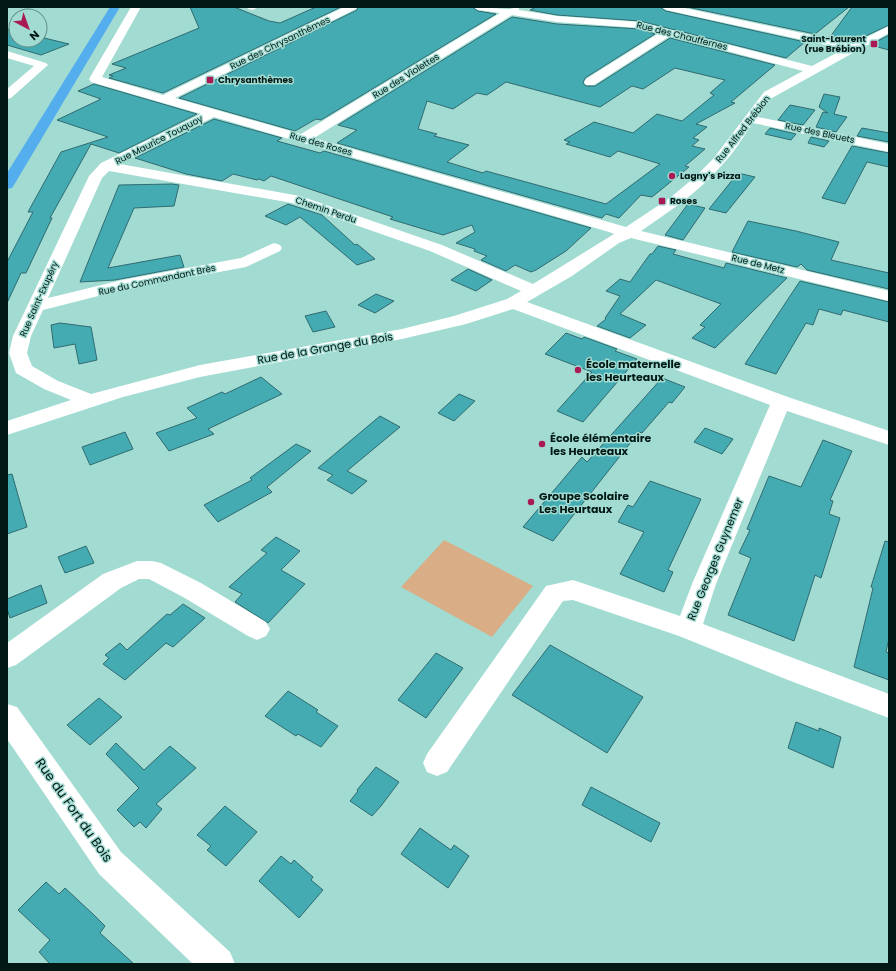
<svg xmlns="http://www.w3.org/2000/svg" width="896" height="971" font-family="Poppins,sans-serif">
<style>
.green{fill:#d9ad86}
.building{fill:#44abb3;stroke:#306b70;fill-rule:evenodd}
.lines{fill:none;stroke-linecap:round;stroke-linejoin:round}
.minor{fill:#fff;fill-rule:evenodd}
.highway{fill:#54aeee;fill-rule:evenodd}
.poi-dot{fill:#a91956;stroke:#a1dbd1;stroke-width:1.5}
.labels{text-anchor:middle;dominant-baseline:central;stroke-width:3;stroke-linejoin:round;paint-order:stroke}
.far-street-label{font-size:9px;fill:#021815;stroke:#a1dbd1}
.far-poi-label{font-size:9px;font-weight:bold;fill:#021815;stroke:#a1dbd1;text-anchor:start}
.street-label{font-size:11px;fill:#021815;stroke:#a1dbd1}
.poi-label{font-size:11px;font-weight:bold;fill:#021815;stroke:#a1dbd1;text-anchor:start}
.near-street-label{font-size:13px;fill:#021815;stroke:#a1dbd1}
</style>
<rect width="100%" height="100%" fill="#a1dbd1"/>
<path class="green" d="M444,540L533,586L492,637L401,587Z"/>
<g class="building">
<path d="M190,7H234L269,21L280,23L316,7H341L163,93L109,78L113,76L109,75L126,68L112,64L199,28Z"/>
<path d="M358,7H472L478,11L496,14L321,120L316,119L295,131L179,98L357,10Z"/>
<path d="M536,7H660L666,11L805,42L786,58L640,21L557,15L530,10Z"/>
<path d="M687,7H849L815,34Z"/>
<path d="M852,7H889V25L853,42L830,37Z"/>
<path d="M512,17L557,24L640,29L655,34L585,78L583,83L586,86H595L670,38L775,65L731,102L735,103L696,124L707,127L693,138L699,140L692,146L705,149L685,166L689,167L652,197L641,195L619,218L606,214L602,218L337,143L357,130L338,125ZM675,68L725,80L710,93L714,95L682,121L657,114L633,133L594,122L564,140L570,142L566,144L610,157L618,151L660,164L606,204L486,171L483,173L447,162L469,145L434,136L437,134L418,129L427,101L453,109L477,93L487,95L506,82L600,107L632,86L643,89Z"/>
<path d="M7,29L16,31V40H40V37L69,44L41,55L7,45Z"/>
<path d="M889,35V50L870,45Z"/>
<path d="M94,84L197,114L119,153L91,144L50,218H52L26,273H21L7,303V262L33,212H28L61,152L108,137L57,120L101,99L78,91Z"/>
<path d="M824,94L840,97L834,114L847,117L836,132L816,127L823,112L828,113L819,107Z"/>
<path d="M790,105L815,110L803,125L778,120Z"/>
<path d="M214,119L282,138L277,141L320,153L324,151L591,228L566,251L536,270L531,272L515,265L506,271L481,260L487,256L474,251L475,249L456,243L475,232L472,225L443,235L390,219L393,217L271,176L264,181L259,179L257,180L233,174L222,181L186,174L135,158Z"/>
<path d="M770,128L796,134L791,140L765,134Z"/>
<path d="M862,128L889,133V142L857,136Z"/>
<path d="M811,137L829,141L824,147L808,143Z"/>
<path d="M852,146L889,153V167L867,162L845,204L822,198Z"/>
<path d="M738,173L755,177L726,213L709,209Z"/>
<path d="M172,184L179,185L174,206L134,208L108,268L180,255L184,267L115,280L80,282L119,185Z"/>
<path d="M288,204L322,215L355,245L357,244L375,259L357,265L300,217L286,225L265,216Z"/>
<path d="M688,204L705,208L683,240L665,235Z"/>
<path d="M748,221L796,231L839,242L831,260L889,273V289L807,270L801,264L797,267L732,252Z"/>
<path d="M658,246L676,250L673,254L724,268L726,263L787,278L715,348L692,338L705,327L700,325L721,304L656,280L620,314L646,325L630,338L597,326L606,319L605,318L620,296L606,291L620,279L630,282L650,254H652Z"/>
<path d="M468,269L492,280L476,291L451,280Z"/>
<path d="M800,281L889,302V322L843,310L841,315L819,309L813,325L806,323L776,374L745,364Z"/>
<path d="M376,294L394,301L375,313L358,305Z"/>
<path d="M326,311L335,327L313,332L305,316Z"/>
<path d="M60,323L91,327L97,360L79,364L75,344L54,348L51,325Z"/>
<path d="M566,333L582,339L584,337L617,349L615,351L637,359L583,422L557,411L592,372L545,354Z"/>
<path d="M261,377L282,394L208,429L214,434L169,451L156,433L197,418L187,408L222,392L225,394Z"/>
<path d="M662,378L685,387L672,403L669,402L642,433L639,432L553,541L523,527L582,457L587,462Z"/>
<path d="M459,394L475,401L454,421L438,413Z"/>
<path d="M380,416L400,427L347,471L367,481L352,494L327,480L333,475L318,468Z"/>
<path d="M705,428L733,439L722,454L694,442Z"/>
<path d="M125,432L133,449L90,465L82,447Z"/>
<path d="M823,440L852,451L830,500L833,501L829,514L840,518L821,578L815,575L794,641L728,615L751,558L739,553L750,530L747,529L769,476L801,487Z"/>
<path d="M296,444L311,451L267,487L272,492L218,522L204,505L252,480L250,478Z"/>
<path d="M12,474L27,527L7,534V475Z"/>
<path d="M650,481L701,499L668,570L673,572L664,592L620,574L644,532L618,522L628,505L633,507Z"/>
<path d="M276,537L300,551L281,570L305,584L268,623L235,602L242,594L229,587L267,553L261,550Z"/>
<path d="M885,541L889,542V638L886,652L889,653V680L854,667L873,588L871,587Z"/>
<path d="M86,546L94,563L65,573L58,557Z"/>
<path d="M41,585L47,603L10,618L7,609V599Z"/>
<path d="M183,604L205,618L173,647L166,643L125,680L103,664L109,658L105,655L120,643L127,650L167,614L170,615Z"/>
<path d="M550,645L643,697L607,753L512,695Z"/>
<path d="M436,653L463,668L426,718L398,700Z"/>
<path d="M288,691L318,710L316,712L338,726L321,747L298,734L296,736L265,716Z"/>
<path d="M99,698L122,717L90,745L67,725Z"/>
<path d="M796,722L819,731V728L841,737L833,768L788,748Z"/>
<path d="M116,743L144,770L170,746L196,768L156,804L162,809L146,828L140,822L134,827L117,810L139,788L106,754Z"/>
<path d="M376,767L399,782L381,806L372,816L350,801L358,791L357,790Z"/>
<path d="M591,787L660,823L651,842L582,805Z"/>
<path d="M225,806L257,832L226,866L207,850L211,846L197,835Z"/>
<path d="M420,828L451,850L454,845L469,856L448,888L401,854Z"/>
<path d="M281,856L291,864L294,860L313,877L311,880L323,890L299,918L259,881Z"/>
<path d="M46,882L59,894L65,888L95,916L105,926L100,933L134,964H50L39,952L50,940L18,910Z"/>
</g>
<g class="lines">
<g class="minor">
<path d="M131,7H141L102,77L163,95L344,7H357L356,9L175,98L301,134L500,13L478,10L473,7L509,9L519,7V10L557,16L640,22L812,66L844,49L666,10L661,7H680L853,44L889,26V33L772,98L758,117L889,144V152L753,123C743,137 734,153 722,165C699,192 670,211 641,231L889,291V301L631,238L619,243L572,276L527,302L788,397L889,431V445L787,411L716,584L703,624L889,694V718L788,680L679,636L573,600L563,601L447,772L437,776L427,772L423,763L427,754L546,586L573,580L680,616L692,584L770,405L513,309L466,324L402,339L200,377L123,397L7,435V421L71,400L44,389L16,373L9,353L13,336L89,176L101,163L201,114L91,82L89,79ZM512,15L557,22L640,28L659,33L586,79L584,82L586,85H594L670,36L803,71L764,92L713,159L695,177L671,197L626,227L314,138ZM214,117L609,232L614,234L533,284L442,245L300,196L120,164ZM109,171L292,203L430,251L521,291L507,299L454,316L402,329L200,365L91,394L58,381L32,366L27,353L31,336L43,310L122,290L246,267L280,251L282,248L280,245L274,243L241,258L122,280L48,298L102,178Z"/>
<path d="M247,7H258L253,10L248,9Z"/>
<path d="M7,51L46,63L48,65L11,98L7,99V89L34,66L7,58Z"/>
<path d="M137,561H152L161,563L201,583L266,622L270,629L266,636L257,640L248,636L183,597L149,579H139L121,588L16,665L7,668V643L103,574Z"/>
<path d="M7,704L17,707L121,852L230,952L235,964H193L99,874L7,739Z"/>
</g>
<path class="highway" d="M110,7H120L14,185L12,188L7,189V173Z"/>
</g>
<g class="poi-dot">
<rect x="870" y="40" width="8" height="8" rx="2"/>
<rect x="206" y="76" width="8" height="8" rx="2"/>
<circle cx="672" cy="176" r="4"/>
<rect x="658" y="197" width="8" height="8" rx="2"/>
<circle cx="578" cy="370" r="4"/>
<circle cx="542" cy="444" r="4"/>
<circle cx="531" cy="502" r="4"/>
</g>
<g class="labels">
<g class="far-street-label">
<text transform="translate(682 36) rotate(14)">Rue des Chauffernes</text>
<text transform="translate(280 43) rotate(-26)">Rue des Chrysanthèmes</text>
<text transform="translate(406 76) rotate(-32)">Rue des Violettes</text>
<text transform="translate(743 129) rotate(-52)">Rue Alfred Brébion</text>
<text transform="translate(820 133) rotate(12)">Rue des Bleuets</text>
<text transform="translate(159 140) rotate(-27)">Rue Maurice Touquoy</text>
<text transform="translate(321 144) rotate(16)">Rue des Roses</text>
<text transform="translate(326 210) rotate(19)">Chemin Perdu</text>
<text transform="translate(758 264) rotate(14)">Rue de Metz</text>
<text transform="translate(157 280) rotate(-12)">Rue du Commandant Brès</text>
<text transform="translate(39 299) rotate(-66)">Rue Saint-Exupéry</text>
</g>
<g class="far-poi-label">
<text x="866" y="39" text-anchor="end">Saint-Laurent<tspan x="866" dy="10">(rue Brébion)</tspan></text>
<text x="218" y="80">Chrysanthèmes</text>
<text x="680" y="176">Lagny's Pizza</text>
<text x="670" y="201">Roses</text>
</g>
<g class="street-label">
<text transform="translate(325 348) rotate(-10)">Rue de la Grange du Bois</text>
<text transform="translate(715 559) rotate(-68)">Rue Georges Guynemer</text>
</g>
<g class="poi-label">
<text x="586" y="364">École maternelle<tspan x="586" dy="13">les Heurteaux</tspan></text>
<text x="550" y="438">École élémentaire<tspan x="550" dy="13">les Heurteaux</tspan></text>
<text x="539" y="496">Groupe Scolaire<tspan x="539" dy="13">Les Heurtaux</tspan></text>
</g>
<g class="near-street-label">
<text transform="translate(74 810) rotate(55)">Rue du Fort du Bois</text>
</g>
</g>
<rect width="896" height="971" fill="none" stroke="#021815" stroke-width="16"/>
<g transform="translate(28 28) rotate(139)"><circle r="19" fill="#a1dbd1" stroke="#618d86"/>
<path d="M0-3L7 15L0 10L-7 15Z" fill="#a91956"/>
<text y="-6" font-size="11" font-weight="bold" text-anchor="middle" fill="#021815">N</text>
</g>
</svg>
